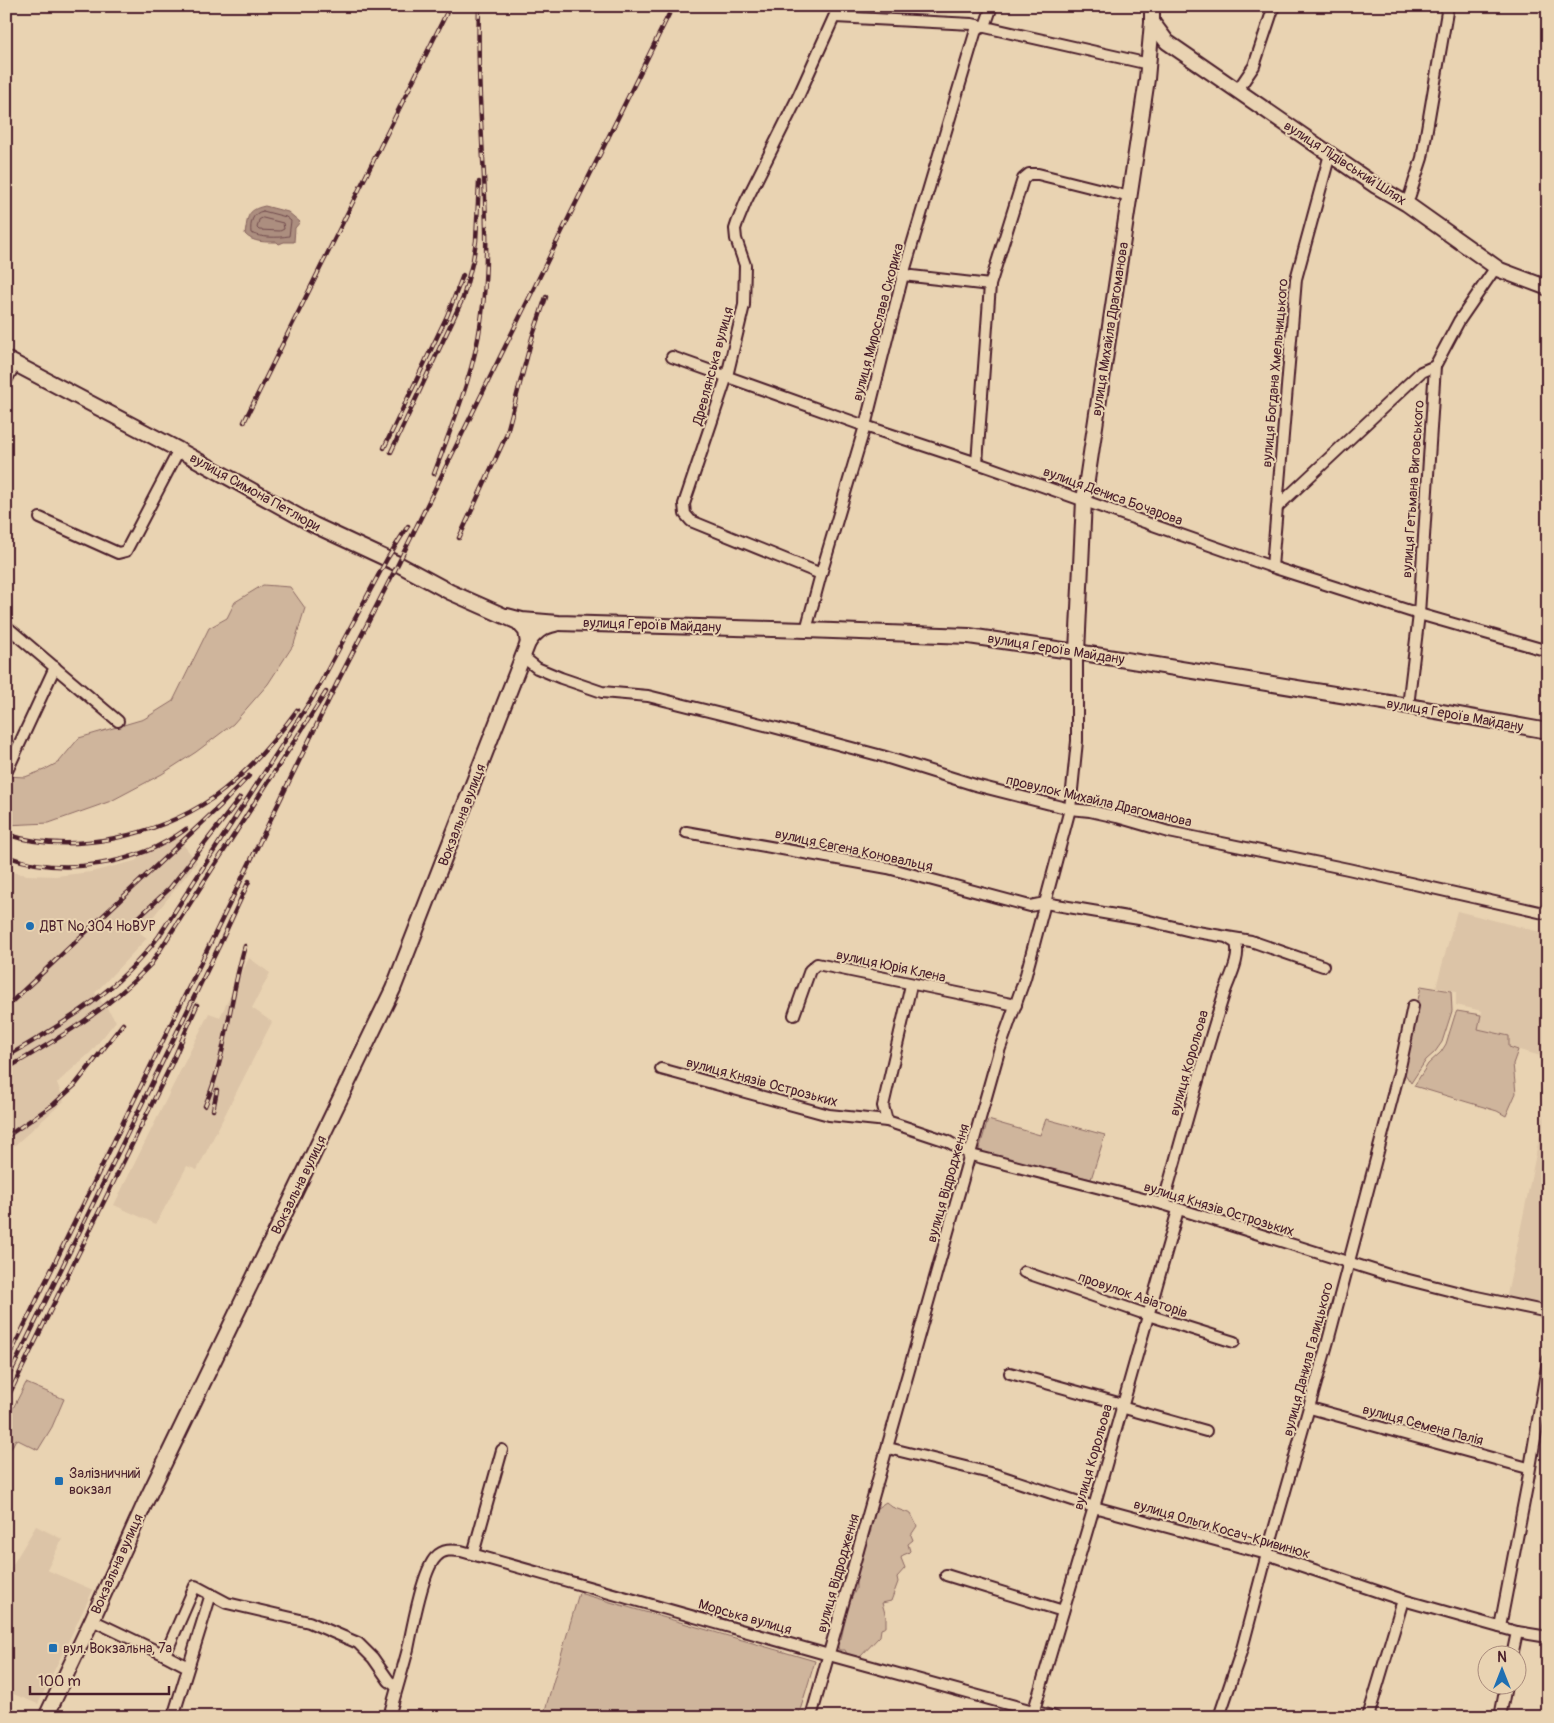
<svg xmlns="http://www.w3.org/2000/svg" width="1554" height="1723" font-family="Pangolin,sans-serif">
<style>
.built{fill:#dcc4a7}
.green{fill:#cfb59c;stroke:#8c6a64}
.water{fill:#ac8e7f;stroke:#85625d}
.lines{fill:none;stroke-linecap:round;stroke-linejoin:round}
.shore{stroke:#714b4d;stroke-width:1}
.street-casing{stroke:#4a1f2b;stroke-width:14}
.secondary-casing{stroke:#4a1f2b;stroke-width:18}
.street{stroke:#e9d3b2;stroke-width:10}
.secondary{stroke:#e9d3b2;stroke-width:14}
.rail-casing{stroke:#4a1f2b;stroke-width:4.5}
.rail{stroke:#e9d3b2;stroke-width:2.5;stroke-dasharray:8;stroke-linecap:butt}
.poi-dot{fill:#1f6fb2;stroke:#e9d3b2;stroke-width:2}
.labels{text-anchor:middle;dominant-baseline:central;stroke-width:4;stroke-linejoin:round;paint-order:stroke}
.street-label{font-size:14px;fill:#4a1f2b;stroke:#e9d3b2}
.poi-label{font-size:14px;fill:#4a1f2b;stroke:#e9d3b2;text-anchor:start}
</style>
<rect width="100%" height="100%" fill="#e9d3b2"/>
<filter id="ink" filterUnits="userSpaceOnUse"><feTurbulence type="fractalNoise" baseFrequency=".02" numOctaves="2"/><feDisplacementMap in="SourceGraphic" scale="10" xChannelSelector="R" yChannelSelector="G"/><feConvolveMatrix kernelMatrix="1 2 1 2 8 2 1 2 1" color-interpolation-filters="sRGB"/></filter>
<g filter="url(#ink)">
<g class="built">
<path d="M174,833L197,862L140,933L147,938L95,993L116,1021L91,1052L57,1083L64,1101L6,1153V871L27,875L56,876L91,872L135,861Z"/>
<path d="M1457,911L1548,934V1058L1509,1047V1036L1478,1029L1482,1011L1456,1005V991L1436,987Z"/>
<path d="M249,958L270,973L252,1008L272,1022L197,1170L187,1166L156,1224L114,1205L209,1013L220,1017Z"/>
<path d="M1548,1095V1308L1506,1300Z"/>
<path d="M36,1526L62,1539L47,1570L93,1590L38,1704L6,1691V1567L10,1569Z"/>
</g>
<g class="green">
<path d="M263,585L290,587L305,608L294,644L268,684L233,724L196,752L162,774L111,801L49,823L6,825V776L25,777L44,770L59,762L79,738L144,719L173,701L209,628L227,618L235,602Z"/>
<path d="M1421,986L1451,991L1452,1011L1442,1042L1435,1052L1426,1060L1411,1083L1403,1071Z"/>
<path d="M1457,1011L1481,1015L1478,1029L1509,1036V1047L1518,1050L1513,1064L1516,1093L1506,1116L1497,1111L1414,1086L1428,1064L1441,1052L1446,1044L1455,1015Z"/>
<path d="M1046,1119L1105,1135L1091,1179L984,1153L979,1150L988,1120L1040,1135Z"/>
<path d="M26,1383L64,1399L52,1427L38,1450L16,1439L6,1458V1422Z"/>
<path d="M886,1502L892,1507L911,1514L917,1526L911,1535L913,1540L908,1544L910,1551L908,1553L903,1555L901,1558L905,1568L897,1577L898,1582L891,1601L882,1603L886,1617V1627L881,1629L880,1636L859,1658L847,1654L845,1650H839L837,1644L841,1639L849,1603L856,1589V1582L859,1566L864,1553V1546L871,1531L870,1526L874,1513L877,1508Z"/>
<path d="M579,1593L815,1661L798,1717H543Z"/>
</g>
<path class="water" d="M265,206L288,212L300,222L295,228L294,242H284L279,244L277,242C266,242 253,243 245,234C248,217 246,210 265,206Z"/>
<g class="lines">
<g class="shore">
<path d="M263,211L286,217L291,221L289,236C277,238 262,238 251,233C250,223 252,213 263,211Z"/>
<path d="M263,218L283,223L284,229L280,231L259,230L257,228L259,220Z"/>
</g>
<g class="street-casing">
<g id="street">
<path d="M835,17L972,24L1149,64"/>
<path d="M1237,91L1254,66L1274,6"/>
<path d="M1407,204L1422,158L1448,6"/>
<path d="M903,275L990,285"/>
<path d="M672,357L865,426L977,463L1272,567L1419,614L1548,651"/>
<path d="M6,381L15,364"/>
<path d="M977,463L990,285L1023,179L1029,174H1038L1130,197"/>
<path d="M1277,507L1421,372L1435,366L1459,321L1496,267"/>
<path d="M40,518L118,553L126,551L179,450"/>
<path d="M1272,567L1296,279L1330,154"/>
<path d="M821,574L691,521L685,514L684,504L727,376L744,305L745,265L736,239L735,229L737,223L746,201L798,97L839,6"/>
<path d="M6,626L118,721"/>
<path d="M806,630L821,574L865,426L903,275L976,30L985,26L992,6"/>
<path d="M524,655L527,660L537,668L561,678L602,692L648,696L773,727L882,756L975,785L1070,809L1090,811L1117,817L1169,832L1348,869L1548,914"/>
<path d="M1408,706L1419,614L1435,366"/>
<path d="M6,773L55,667"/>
<path d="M686,832L888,868L1030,906L1045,903L1145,920L1191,931L1251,941L1323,966"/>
<path d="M794,1015L810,970L817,964L1016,1005"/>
<path d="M661,1069L829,1115L887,1121L947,1141L971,1155L1163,1204L1389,1275L1472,1296L1548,1312"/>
<path d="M887,1121L883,1106L911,985"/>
<path d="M1163,1204C1183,1134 1202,1063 1224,994C1229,979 1241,958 1236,943L1228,938"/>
<path d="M1024,1272L1148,1315L1234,1342"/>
<path d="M1010,1373L1122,1404"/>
<path d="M1121,1407L1206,1431"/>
<path d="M1310,1408L1528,1468"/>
<path d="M888,1448L994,1474L1094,1507L1267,1554L1403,1600L1517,1632L1548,1637"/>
<path d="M473,1554L502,1450"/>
<path d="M946,1575L1063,1611"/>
<path d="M92,1620L165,1655L195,1586L227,1603L309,1622L358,1643L373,1658L389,1681L397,1687"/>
<path d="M1500,1627L1527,1486L1548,1360"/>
<path d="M165,1655L188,1667"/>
<path d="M1512,1656L1517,1632"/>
<path d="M1034,1710L1094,1507L1178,1210"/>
<path d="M173,1717L211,1594"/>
<path d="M389,1717C395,1694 402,1672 408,1649C412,1629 423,1569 436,1557C443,1549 452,1550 461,1551L829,1655L1055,1717"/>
<path d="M811,1717L999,1051L1025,978L1070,809L1077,741V652"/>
<path d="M1219,1717L1242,1649L1267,1554L1328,1341L1399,1072L1413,1006"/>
<path d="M1368,1717L1403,1600"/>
<path d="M1500,1717L1506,1686"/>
</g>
</g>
<g class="secondary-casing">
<g id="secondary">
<path d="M1152,22L1167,42L1376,186L1407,204L1500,270L1548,288"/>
<path d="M6,359L179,450L314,525L398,564L450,592L518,622L526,631L528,643C535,632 542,627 555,624"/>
<path d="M507,616L522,620L558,623L806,630L969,636L1077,652L1408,706L1548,731"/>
<path d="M1077,652L1084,500L1147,79L1152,22V6"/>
<path d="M46,1717L92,1620L145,1503L393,989L528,643"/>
</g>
</g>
<use href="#street" class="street"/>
<use href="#secondary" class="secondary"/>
<g class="rail-casing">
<g id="rail">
<path d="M244,422L450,6"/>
<path d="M384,448L447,316L463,275"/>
<path d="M391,452L463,298L473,260L476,241L479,182"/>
<path d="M434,474C452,425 474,373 481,321C491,254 484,188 481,120C479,82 478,44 479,6"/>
<path d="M459,538L506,436L532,338L546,297"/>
<path d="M6,834C71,856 157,836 213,798C245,775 274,742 297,710"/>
<path d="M6,856C62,877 138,865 186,829"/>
<path d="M134,922L170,888L240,798"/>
<path d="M6,1007L221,805L249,776"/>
<path d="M6,1057C65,1023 118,991 159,936L313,697L387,559L408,526"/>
<path d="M6,1069C60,1038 109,1009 151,964L326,692"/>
<path d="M205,1106C227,1055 229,999 245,946"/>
<path d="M213,1110L217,1090"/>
<path d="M6,1137L54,1104L75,1085L123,1024"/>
<path d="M6,1363L337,683L398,564L673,6"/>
<path d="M6,1382L220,944L249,881"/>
<path d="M6,1401L172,1063L197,1005"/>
</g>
</g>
<use href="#rail" class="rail"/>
</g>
</g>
<g class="poi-dot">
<circle cx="30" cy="926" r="5"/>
<rect x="54" y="1476" width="10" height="10" rx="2.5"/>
<rect x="48" y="1643" width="10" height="10" rx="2.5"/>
</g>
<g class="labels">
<g class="street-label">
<text transform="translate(1345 163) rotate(33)">вулиця Лідівський Шлях</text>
<text transform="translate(878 322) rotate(-75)">вулиця Мирослава Скорика</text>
<text transform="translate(1110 329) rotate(-81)">вулиця Михайла Драгоманова</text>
<text transform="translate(713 366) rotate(-75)">Древлянська вулиця</text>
<text transform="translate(1275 373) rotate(-85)">вулиця Богдана Хмельницького</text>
<text transform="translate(1413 489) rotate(-86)">вулиця Гетьмана Виговського</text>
<text transform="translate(255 492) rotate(29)">вулиця Симона Петлюри</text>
<text transform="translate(1113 496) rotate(20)">вулиця Дениса Бочарова</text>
<text transform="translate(652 625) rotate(2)">вулиця Героїв Майдану</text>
<text transform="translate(1056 649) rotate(9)">вулиця Героїв Майдану</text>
<text transform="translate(1455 715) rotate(10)">вулиця Героїв Майдану</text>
<text transform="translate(1099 801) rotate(13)">провулок Михайла Драгоманова</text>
<text transform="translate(462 815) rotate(-69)">Вокзальна вулиця</text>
<text transform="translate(854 850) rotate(12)">вулиця Євгена Коновальця</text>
<text transform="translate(891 966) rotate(12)">вулиця Юрія Клена</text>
<text transform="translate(1189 1063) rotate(-74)">вулиця Корольова</text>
<text transform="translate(762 1082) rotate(15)">вулиця Князів Острозьких</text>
<text transform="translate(948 1183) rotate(-74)">вулиця Відродження</text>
<text transform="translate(299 1185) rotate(-64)">Вокзальна вулиця</text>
<text transform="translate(1219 1209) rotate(17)">вулиця Князів Острозьких</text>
<text transform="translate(1133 1295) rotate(19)">провулок Авіаторів</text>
<text transform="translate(1308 1359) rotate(-75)">вулиця Данила Галицького</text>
<text transform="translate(1423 1425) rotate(15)">вулиця Семена Палія</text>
<text transform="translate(1093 1457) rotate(-74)">вулиця Корольова</text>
<text transform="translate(1222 1529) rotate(16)">вулиця Ольги Косач-Кривинюк</text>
<text transform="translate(117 1564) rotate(-66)">Вокзальна вулиця</text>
<text transform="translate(838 1573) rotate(-74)">вулиця Відродження</text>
<text transform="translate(745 1617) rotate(16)">Морська вулиця</text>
</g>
<g class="poi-label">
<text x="40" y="926">ДВТ № 304 НоВУР</text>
<text x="69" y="1473">Залізничний<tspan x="69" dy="16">вокзал</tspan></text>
<text x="63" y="1648">вул. Вокзальна, 7а</text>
</g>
</g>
<rect width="1554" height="1723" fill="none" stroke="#e9d3b2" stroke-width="25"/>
<rect x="12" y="12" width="1529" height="1698" fill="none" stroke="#4a1f2b" stroke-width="2" filter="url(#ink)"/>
<g transform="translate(1502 1670)"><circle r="24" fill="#e9d3b2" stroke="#a98b7c"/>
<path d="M0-4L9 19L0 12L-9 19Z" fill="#1f6fb2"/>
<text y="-8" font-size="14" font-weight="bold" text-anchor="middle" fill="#4a1f2b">N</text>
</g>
<path d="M30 1686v8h139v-8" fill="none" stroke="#4a1f2b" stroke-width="2.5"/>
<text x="38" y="1686" font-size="15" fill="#4a1f2b" stroke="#e9d3b2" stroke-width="4" paint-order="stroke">100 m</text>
</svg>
